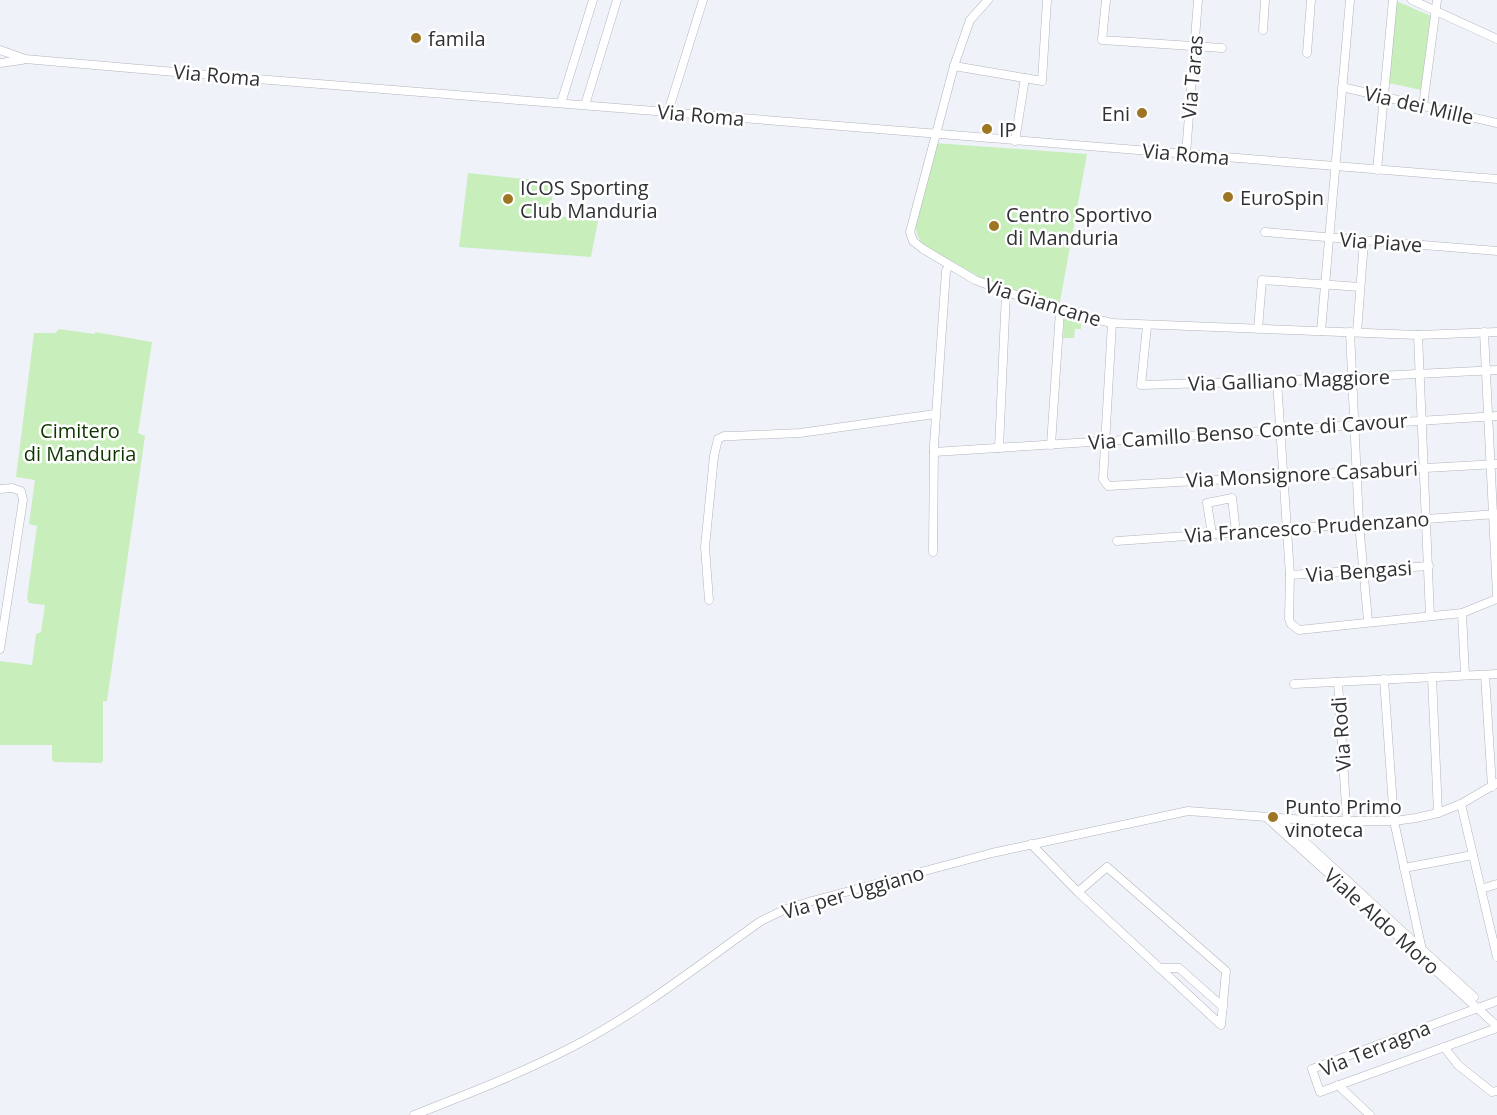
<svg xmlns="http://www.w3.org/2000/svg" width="1497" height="1115" font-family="'Open Sans',sans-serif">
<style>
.green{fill:#c8eebc}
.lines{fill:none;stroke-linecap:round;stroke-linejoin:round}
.minor-casing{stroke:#b2b4bb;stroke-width:9}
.minor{stroke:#fff;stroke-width:8}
.poi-dot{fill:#9d7523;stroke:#fff;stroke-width:2}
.labels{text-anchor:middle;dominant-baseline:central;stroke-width:5;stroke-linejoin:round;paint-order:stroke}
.poi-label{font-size:20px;fill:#303134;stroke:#fff;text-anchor:start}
.street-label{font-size:20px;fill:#303134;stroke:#fff}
.park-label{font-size:20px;fill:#0e3500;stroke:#fff}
</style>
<rect width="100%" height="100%" fill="#f0f2fa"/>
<g class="green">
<path d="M1396,1L1431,16L1421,90L1389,83Z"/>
<path d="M935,143L1087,154L1059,307L983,279L927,247L922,243L917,235L915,220Z"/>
<path d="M468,173L554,182L550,215L598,221L591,257L459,247Z"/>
<path d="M1064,318L1081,323V329H1075L1074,338H1063Z"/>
<path d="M59,329L95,334V332L152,342L138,433L145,436L107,701H103V761L101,763L54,762L52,760V745H0V661L32,665L36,634L41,632L45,605L29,603L27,598L37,526L29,524L35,480L16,477L34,333H55Z"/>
</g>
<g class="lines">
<g class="minor-casing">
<g id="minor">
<path d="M988,0L970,20L954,66L910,232L913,241L923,249L975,280L1060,311L1112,323L1418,335L1497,332"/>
<path d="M1106,0L1102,40L1222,48"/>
<path d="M1412,0L1497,39"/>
<path d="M1263,30L1265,0"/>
<path d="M0,50L25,59L233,77L1497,179"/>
<path d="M1307,53L1311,0"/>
<path d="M0,63L22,60"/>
<path d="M954,66L1042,81L1047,0"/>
<path d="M1342,87L1497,123"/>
<path d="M561,103L593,0"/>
<path d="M585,105L617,0"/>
<path d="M1423,106L1437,0"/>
<path d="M668,112L703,0"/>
<path d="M1015,141L1025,78"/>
<path d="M1186,154L1198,0"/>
<path d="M1377,170L1393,0"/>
<path d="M1265,232L1497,251"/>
<path d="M1112,323L1103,479L1108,486L1497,464"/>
<path d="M1147,326L1141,385L1277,381L1497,370"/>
<path d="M1258,329L1262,280L1360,287"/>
<path d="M1321,331L1350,0"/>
<path d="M1350,332L1359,523L1368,621"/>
<path d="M1357,332L1364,241"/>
<path d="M1484,332L1497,595"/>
<path d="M1418,335L1430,616"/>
<path d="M1277,381L1290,575L1289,619L1291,624L1299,630L1462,613L1497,599"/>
<path d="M1051,445L1060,311"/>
<path d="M999,448L1006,293"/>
<path d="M934,452L1497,416"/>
<path d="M0,489L12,488L21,491L23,500L0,649"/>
<path d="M1212,534L1207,503L1232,498L1236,533"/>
<path d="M1117,541L1497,514"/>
<path d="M933,552L934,445L946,271L949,265"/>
<path d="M1290,575L1429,566"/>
<path d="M709,600L705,547L714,456L718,439L724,436H733L800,433L935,414"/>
<path d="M1462,613L1465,675"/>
<path d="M1485,675L1492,787"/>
<path d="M1432,677L1438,813"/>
<path d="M1384,679L1394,821L1422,950"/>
<path d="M1338,682L1347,822"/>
<path d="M1294,684L1497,674"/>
<path d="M1461,804L1497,957"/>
<path d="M1266,817L1497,1026"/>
<path d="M1279,818L1474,997"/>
<path d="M1031,844L1078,892L1107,867L1226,971L1221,1025L1078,892"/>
<path d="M1404,868L1473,855"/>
<path d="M1481,889L1497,884"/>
<path d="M1159,968H1179L1223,1007"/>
<path d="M1497,1001L1312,1069L1320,1092L1497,1028"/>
<path d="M1444,1047L1458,1065L1492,1092L1497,1091"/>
<path d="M1338,1085L1370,1115"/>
<path d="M414,1115C468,1094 522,1073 574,1046C640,1012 700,964 761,921L786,909L812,901L992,853L1188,811L1320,821H1394L1416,818L1438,813L1461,804L1497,783"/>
</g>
</g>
<use href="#minor" class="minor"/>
</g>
<g class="poi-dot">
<circle cx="416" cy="38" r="6"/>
<circle cx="1142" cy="113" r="6"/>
<circle cx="987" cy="129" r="6"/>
<circle cx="1228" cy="197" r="6"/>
<circle cx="508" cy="199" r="6"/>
<circle cx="994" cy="226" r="6"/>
<circle cx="1273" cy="817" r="6"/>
</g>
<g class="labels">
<g class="poi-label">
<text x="428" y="38">famila</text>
<text x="1130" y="113" text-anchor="end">Eni</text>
<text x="999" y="129">IP</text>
<text x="520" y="187">ICOS Sporting<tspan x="520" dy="23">Club Manduria</tspan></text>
<text x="1240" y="197">EuroSpin</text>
<text x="1006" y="214">Centro Sportivo<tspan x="1006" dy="23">di Manduria</tspan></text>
<text x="1285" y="806">Punto Primo<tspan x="1285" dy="23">vinoteca</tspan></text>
</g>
<g class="street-label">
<text transform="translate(217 75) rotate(5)">Via Roma</text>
<text transform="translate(1192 77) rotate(-85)">Via Taras</text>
<text transform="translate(1419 105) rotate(13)">Via dei Mille</text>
<text transform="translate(701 115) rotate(5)">Via Roma</text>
<text transform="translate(1186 154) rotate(5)">Via Roma</text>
<text transform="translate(1381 242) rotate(4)">Via Piave</text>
<text transform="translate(1043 302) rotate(17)">Via Giancane</text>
<text transform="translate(1289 380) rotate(-2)">Via Galliano Maggiore</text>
<text transform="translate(1248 431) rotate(-4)">Via Camillo Benso Conte di Cavour</text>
<text transform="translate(1302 474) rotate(-3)">Via Monsignore Casaburi</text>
<text transform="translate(1307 527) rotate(-4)">Via Francesco Prudenzano</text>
<text transform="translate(1359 571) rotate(-4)">Via Bengasi</text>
<text transform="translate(1341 734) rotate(-94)">Via Rodi</text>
<text transform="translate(853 892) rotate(-16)">Via per Uggiano</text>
<text transform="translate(1382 921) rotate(42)">Viale Aldo Moro</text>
<text transform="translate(1375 1048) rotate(-22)">Via Terragna</text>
</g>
<g class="park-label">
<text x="80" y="430">Cimitero<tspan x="80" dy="23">di Manduria</tspan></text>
</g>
</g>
</svg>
